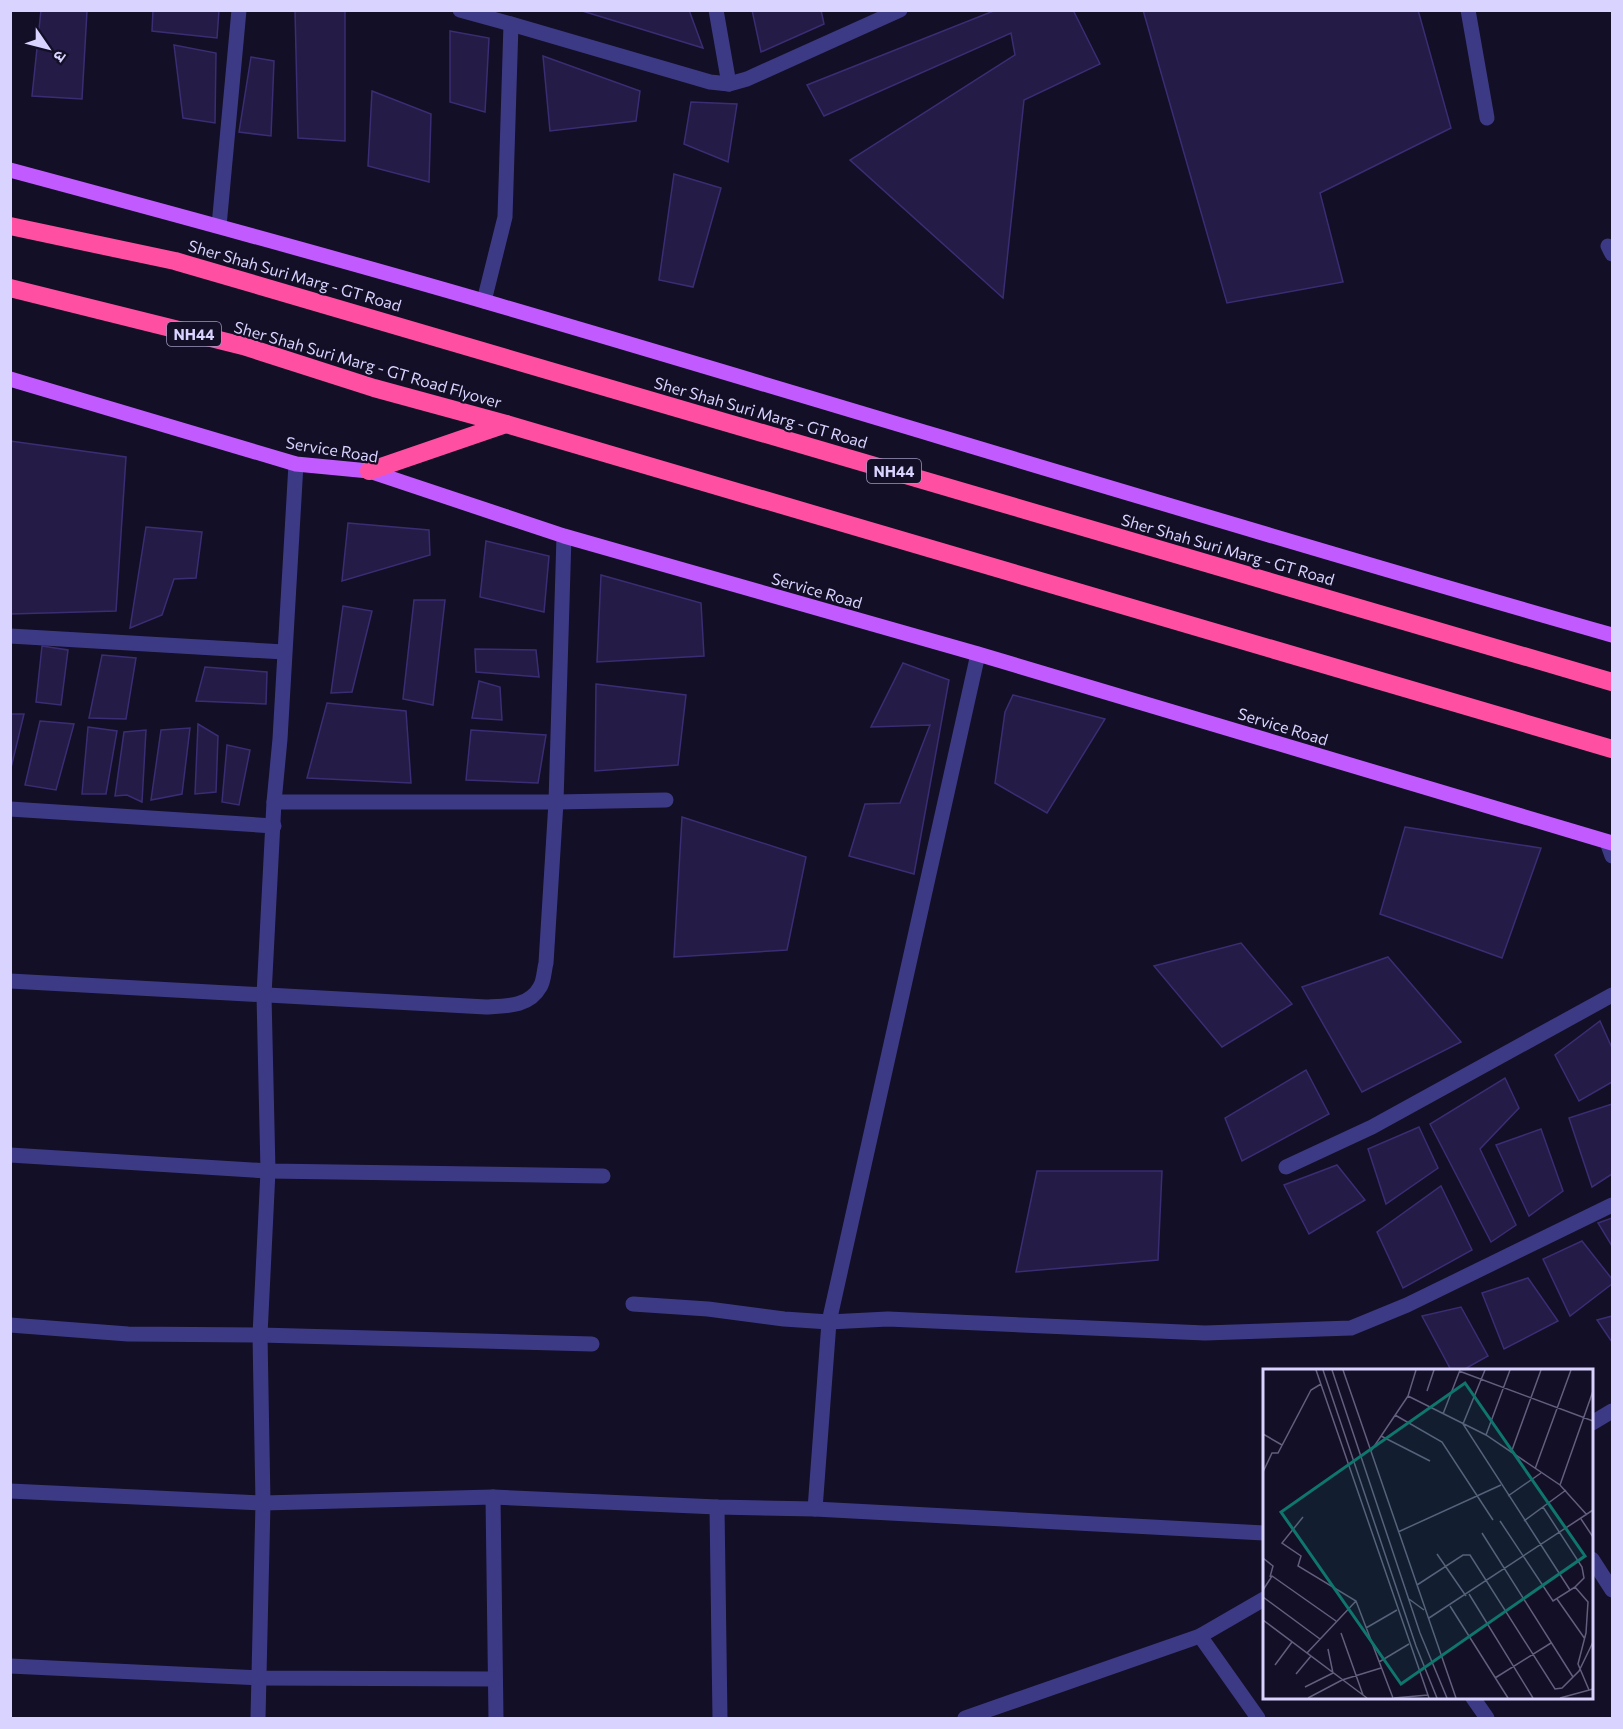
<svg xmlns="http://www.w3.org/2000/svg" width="1623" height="1729" font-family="Commissioner,'Noto Sans Devanagari',sans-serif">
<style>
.building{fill:#241b47;stroke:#3b2d73;stroke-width:1.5}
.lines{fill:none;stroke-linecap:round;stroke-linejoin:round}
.minor{stroke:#3d3a85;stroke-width:15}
.major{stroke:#c25bff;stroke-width:15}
.highway{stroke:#ff4fa3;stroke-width:18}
.labels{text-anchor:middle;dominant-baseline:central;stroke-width:4.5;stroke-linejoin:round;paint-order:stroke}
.shield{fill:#130f26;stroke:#9e99be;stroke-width:1.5}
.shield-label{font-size:15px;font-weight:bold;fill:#d9d4ff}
.street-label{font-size:16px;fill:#d9d4ff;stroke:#130f26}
.inset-road{fill:none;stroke:#625e7d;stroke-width:1.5}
.view{fill:#0f766e;fill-opacity:0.15;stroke:#0f766e;stroke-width:3}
.inset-edge{fill:none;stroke:#d9d4ff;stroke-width:3}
</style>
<rect width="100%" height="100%" fill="#130f26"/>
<g class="building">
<path d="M41,10L87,11L82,99L32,96Z"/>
<path d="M153,10H219L217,38L152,31Z"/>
<path d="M295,10H345V141L298,138Z"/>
<path d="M579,10H689L703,48Z"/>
<path d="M752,10H821L824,24L761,52Z"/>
<path d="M996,10H1073L1100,64L1024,100L1003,298L850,160L1015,55L1011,33L824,116L807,85Z"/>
<path d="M1143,10H1418L1451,128L1320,193L1343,282L1227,303Z"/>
<path d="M450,31L489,38L485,112L450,102Z"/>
<path d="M174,45L216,53L215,123L183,118Z"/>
<path d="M543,56L640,91L636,121L550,131Z"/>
<path d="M251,57L274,61L271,136L239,132Z"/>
<path d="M372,91L431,114L429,182L368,166Z"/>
<path d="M691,102L737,104L728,162L684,144Z"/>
<path d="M674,174L721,188L693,287L659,280Z"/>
<path d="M10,441L126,457L116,611L10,614Z"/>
<path d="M348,523L429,530L430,555L342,581Z"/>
<path d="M146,527L202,532L196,578L174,579L162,615L130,628Z"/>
<path d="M486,541L549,556L544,612L480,597Z"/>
<path d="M601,575L701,603L704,656L597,662Z"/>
<path d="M414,600H445L433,705L403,699Z"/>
<path d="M343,606L372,611L352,692L331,693Z"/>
<path d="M42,646L68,650L61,705L36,702Z"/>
<path d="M475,649L536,650L539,677L476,672Z"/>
<path d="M102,655L136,658L126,719L89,718Z"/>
<path d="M903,663L949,680L914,874L849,856L865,804L900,803L930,725L871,727Z"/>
<path d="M205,667L267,672L266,704L196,701Z"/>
<path d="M479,681L500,687L502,720L472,718Z"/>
<path d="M596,684L686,695L678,765L595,771Z"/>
<path d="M1013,695L1105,719L1047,813L995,783L1005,712Z"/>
<path d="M327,703L406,711L411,783L307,778Z"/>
<path d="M10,714H24L10,772Z"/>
<path d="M40,721L74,724L56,790L25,785Z"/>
<path d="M198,724L218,736L216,792L195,794Z"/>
<path d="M88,727L117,731L106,794H82Z"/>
<path d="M190,728L182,794L151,800L161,730Z"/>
<path d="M146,730L142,802L127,795L115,796L124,732Z"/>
<path d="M471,730L546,735L538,783L466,780Z"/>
<path d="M227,745L250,750L239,805L222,802Z"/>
<path d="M682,817L806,857L787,950L674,957Z"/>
<path d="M1405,827L1541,848L1502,958L1380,914Z"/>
<path d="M1241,943L1292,1004L1222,1047L1154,966Z"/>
<path d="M1388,957L1461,1042L1362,1092L1302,987Z"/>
<path d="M1600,1021L1612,1048V1082L1579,1101L1555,1055Z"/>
<path d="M1306,1070L1329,1114L1242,1161L1225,1118Z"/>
<path d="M1505,1078L1519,1108L1480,1149L1516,1225L1491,1242L1430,1124Z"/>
<path d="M1612,1104V1174L1592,1187L1569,1118Z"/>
<path d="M1419,1127L1438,1168L1386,1204L1368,1149Z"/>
<path d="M1541,1129L1563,1191L1529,1216L1496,1145Z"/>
<path d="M1337,1165L1365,1200L1309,1234L1284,1185Z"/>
<path d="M1037,1171H1162L1158,1260L1016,1272Z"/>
<path d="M1441,1186L1472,1250L1403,1288L1377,1232Z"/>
<path d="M1612,1218V1246L1598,1223Z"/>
<path d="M1582,1241L1612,1279V1284L1570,1316L1543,1259Z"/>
<path d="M1528,1278L1558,1321L1504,1349L1482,1293Z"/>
<path d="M1461,1307L1488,1356L1463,1370H1451L1422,1316Z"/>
<path d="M1612,1316V1342L1597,1320Z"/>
</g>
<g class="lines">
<g class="minor">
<path d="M460,10L511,24L710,82L729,84L747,79L900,10"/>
<path d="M716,10L729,84"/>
<path d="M1468,10L1487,118"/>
<path d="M219,226L239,10"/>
<path d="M1608,246L1612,254"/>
<path d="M484,301L505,217L511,24"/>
<path d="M10,636L284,652"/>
<path d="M274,802H556L666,800"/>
<path d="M10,809L274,826"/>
<path d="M1607,842L1612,856"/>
<path d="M10,981L486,1007C506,1006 529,1007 540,987C544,981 544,970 546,963L556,802L564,536"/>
<path d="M10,1155L268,1171L603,1176"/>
<path d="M1286,1167L1372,1127L1612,995"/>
<path d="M633,1304L708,1309L784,1319L829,1322L888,1319L1205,1333L1351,1328L1407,1305L1612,1205"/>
<path d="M10,1325L128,1334L260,1335L592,1344"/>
<path d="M1592,1423L1612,1411"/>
<path d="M10,1491L263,1503L493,1497L717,1507L815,1509L1264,1533"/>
<path d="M493,1497L496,1718"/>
<path d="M717,1507L720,1718"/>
<path d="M815,1509L829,1322L978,654"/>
<path d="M1592,1559L1612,1590"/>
<path d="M1200,1636L1258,1718"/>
<path d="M10,1666L260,1678L495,1679"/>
<path d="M1473,1698L1487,1718"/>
<path d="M258,1718L263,1503L260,1335L268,1171L264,995L274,802L280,739L296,464"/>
<path d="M965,1718L1200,1636L1264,1599"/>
</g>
<g class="major">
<path d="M10,170C170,213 329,256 487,302C863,412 1236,528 1612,635"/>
<path d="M10,379L296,464L369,471L564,536L978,654L1612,843"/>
</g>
<g class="highway">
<path d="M10,226L175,261L1612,682"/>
<path d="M10,288L243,346L374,388L506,424L1612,749"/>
<path d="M369,471L506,424"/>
</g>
</g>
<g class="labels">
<g class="shield">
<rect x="167" y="322" width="54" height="24" rx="4.5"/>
<rect x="867" y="459" width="54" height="24" rx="4.5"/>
</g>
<g class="shield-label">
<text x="194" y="334">NH44</text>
<text x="894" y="471">NH44</text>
</g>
<g class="street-label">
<text transform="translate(295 275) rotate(16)">Sher Shah Suri Marg - GT Road</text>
<text transform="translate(368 364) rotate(16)">Sher Shah Suri Marg - GT Road Flyover</text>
<text transform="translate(761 412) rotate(16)">Sher Shah Suri Marg - GT Road</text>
<text transform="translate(332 449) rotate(9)">Service Road</text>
<text transform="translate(1228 549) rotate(16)">Sher Shah Suri Marg - GT Road</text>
<text transform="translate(817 590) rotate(16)">Service Road</text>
<text transform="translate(1283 726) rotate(17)">Service Road</text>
</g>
</g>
<g transform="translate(1263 1369)">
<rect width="330" height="330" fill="#130f26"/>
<path class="inset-road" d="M53,1L166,329M60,1L153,277L174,329M69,1L157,264L184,329M80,1L193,329M153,1L145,27L223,66L297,116L324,146M222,1L200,55L307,221M196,2L330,52M164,22L171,1M180,45L197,1M132,46L179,73L230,151M0,65L19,76M223,66L247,1M118,67L167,92M108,82L145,27M248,84L278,1M272,100L308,1M0,103L9,84H15L48,21L58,15M297,116L330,22M245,127L278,104M280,138L319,198L321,209L312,218M40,148L19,174L38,187L35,197L93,232L130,329M318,150L330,168M237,152L290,232L312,218L325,233L323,264L315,295L326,321M261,152L303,121M135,163L238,116M219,164L310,308M174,185L203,227M0,189L10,197L7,208M154,216L200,186H207L292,320L299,319L316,302L330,273M0,221L9,207L73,252M206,225L270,329M0,228L57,270M146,230L161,241M294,230L322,270M187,237L245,329M166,249L330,141M0,251L104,329M103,259L134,241M78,264L100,326M44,284L93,232M116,293L146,275M12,296L29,273M33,305L48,287M232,309L288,274M42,318L70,304L65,280M45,329L79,311L118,299M131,329L165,326M297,329L330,320"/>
<path class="view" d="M202,14L322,187L138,315L18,143Z"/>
<rect width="330" height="330" class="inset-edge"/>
</g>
<rect width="1623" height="1729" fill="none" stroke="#d9d4ff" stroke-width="24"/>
<g transform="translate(48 48) rotate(125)" stroke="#130f26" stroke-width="4.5" paint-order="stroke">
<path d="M0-4.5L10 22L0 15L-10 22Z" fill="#d9d4ff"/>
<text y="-9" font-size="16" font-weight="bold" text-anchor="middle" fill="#d9d4ff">उ</text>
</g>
</svg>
